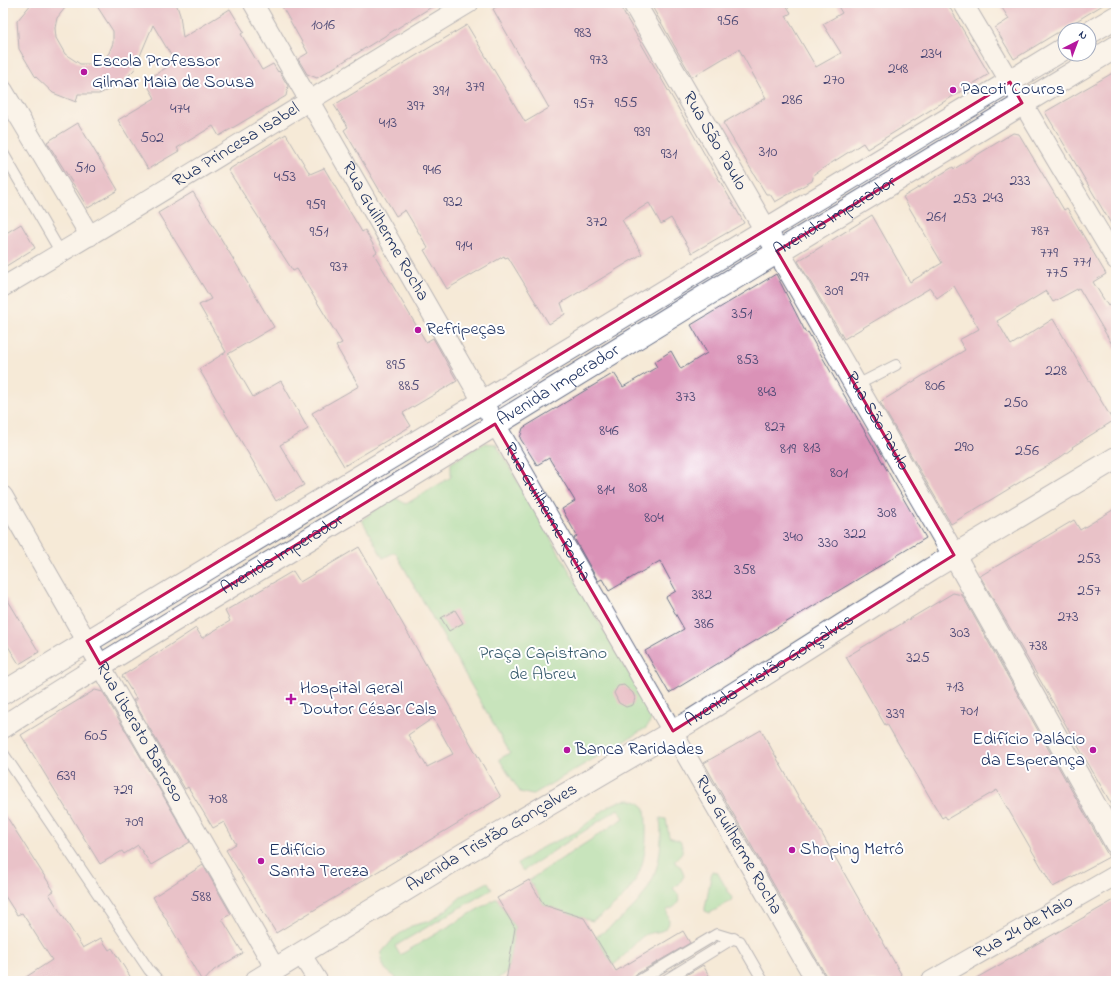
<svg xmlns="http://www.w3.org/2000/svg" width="1119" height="984" font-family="'Indie Flower',sans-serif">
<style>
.green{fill:#91de9b;stroke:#56867c}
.building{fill:#da92b7;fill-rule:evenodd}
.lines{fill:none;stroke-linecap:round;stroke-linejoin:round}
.service-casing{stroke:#687088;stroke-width:12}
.minor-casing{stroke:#687088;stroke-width:21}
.tertiary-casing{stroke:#687088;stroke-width:24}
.secondary-casing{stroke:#687088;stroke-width:24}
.primary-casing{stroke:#687088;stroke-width:24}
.service{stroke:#fff;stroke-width:10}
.minor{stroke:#fff;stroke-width:19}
.tertiary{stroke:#fff;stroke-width:22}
.secondary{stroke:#fff;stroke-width:22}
.primary{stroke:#fff;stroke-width:22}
.marked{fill:none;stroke:#c2185b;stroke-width:3;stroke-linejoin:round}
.poi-dot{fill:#b5179e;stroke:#fff;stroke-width:1.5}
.labels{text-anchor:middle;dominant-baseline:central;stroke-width:4;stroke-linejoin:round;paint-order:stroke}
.number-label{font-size:16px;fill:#4b4874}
.poi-label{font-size:18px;fill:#1b2f5e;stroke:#fff;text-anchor:start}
.street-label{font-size:18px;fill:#1b2f5e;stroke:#fff}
.park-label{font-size:18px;fill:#385b6d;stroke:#fff}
</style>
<rect width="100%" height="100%" fill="#fff"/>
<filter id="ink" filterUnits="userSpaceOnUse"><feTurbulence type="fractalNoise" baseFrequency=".025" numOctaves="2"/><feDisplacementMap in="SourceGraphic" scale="8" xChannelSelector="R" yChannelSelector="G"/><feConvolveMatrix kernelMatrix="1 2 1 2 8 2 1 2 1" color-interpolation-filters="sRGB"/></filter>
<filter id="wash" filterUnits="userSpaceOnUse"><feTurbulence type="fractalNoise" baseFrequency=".012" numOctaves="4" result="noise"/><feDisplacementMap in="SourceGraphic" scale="16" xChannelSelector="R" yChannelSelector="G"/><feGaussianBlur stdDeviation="0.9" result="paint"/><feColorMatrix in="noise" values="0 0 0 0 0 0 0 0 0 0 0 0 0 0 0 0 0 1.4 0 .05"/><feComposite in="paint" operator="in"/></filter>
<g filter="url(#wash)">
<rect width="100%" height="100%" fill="#f6ead7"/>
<g class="green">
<path d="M485,443L496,444L653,715L649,724L646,728L532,795L520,792L499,759L510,753L395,552L383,558L363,522V519L394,497L406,504L451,477V463Z"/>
<path d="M630,800L638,802L645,808C650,863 640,892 592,921L544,905L529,880L624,818L618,809L523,871L518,864L541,848L576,832L609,806L620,801Z"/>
<path d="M660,818L666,819L669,837L680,841C684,849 683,855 675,860V863L681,867L684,876L679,884L673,888L678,894C681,903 675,908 667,910C667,916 672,922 666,928C660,934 650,931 643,936C632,945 625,957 613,965L596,937C643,906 666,877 660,818Z"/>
<path d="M712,871L717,872L732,898L731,901L710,913L705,911V908Z"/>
<path d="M488,882L492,889L395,946L400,955L497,898L515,928L507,973L493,981H400L385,969L381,959L382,952L394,938L411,926L430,921L446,910L462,896Z"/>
</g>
<g id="blocks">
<g class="building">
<path d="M32,3H69L57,18L55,28L56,38L65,54L80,64H93L102,60L109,53L113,43V31L95,3H176L180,15L183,38L230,9L244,32L241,34L262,70L273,64L278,72L279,71L288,86L286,96L219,136L213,126L177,148L179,151L148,169L118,120L155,98L145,81L175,62L153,25L134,70L119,85L99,94H78L76,102L53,93L35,76L19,49L17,21Z"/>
<path d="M280,3H438L317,78L307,74L298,59L308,53Z"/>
<path d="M503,3H618L744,223L692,253L671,218L661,224L649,203L622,220L642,254L561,303L565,314L549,324L508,257L505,258L504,256L447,289L424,250L428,248L405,210L396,216L381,191H380L344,130L348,127L334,105L467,25L525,122L549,108L493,9Z"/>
<path d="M650,3H785L791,13L786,16L816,67L841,53L823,24L842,13L836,3H947L989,74L867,149L863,143L814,174L812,181L775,202L770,194H766L723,123L766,98L739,49L692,77Z"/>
<path d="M999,3H1106L1014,59L995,28L1009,19Z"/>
<path d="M1116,71V232L1045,112Z"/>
<path d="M78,123L118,190L88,208L47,142Z"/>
<path d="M1013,133L1019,134L1064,210L1067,208L1106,274L1093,282L1108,306L1116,301V351L1079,288L1053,302L1046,291L997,321L1011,345L1053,319L1113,421L1072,447L1073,448L1058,459L951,524L880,402L965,350L959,340L979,329L954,286L937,298L930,288L844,339L798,261L872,215L910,282L942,263L903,197L953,167L954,169Z"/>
<path d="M286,134L310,174L324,168L362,232L365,230L377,252L374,254L426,342L433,338L457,381L403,413L411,426L344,466L312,413L359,386L336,346L342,343L297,269L293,271L228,170Z"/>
<path d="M193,192L274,327L228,354L253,397L281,381L308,429L280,445L304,485L276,501L199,369L226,352L199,305L211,299L158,213Z"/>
<path d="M21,224L35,248L3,268V235Z"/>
<path d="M776,274L806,333L808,332L926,538L669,693L645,651L684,629L666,597L676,591L660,561L609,591L602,579L598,581L574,538L577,536L562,509L575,501L549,458L537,465L520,438L523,428L614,373L623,387L657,367L654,362L671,351L681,369L707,353L691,325Z"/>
<path d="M1116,508V812L980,576L1074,520L1080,530Z"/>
<path d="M359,547L501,797L276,933L226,850L236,844L224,822L213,828L188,787L185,789L133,700H137L122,676L196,628L202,638L230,621L225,611L293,571L300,582ZM433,718L453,754L427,767L408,735Z"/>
<path d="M3,592L39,652L19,664L3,638Z"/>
<path d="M953,593L962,595L1109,857L1053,887L997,790L947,819L945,816L942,818L887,724L885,725L846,657Z"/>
<path d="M455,610L463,623L449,631L441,618Z"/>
<path d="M624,685L633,693L635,698L633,705L626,707L619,703L614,693L618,686Z"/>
<path d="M95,690L103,692L190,842L151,865L138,845L124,854L122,851L100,864L21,735Z"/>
<path d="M761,730L802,803L804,802L905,981H829L704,763Z"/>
<path d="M3,811L54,891L49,894L83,948L101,938L109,950L112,948L133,981H20L52,960L22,913L17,915L3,893Z"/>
<path d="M203,865L231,914L222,919L243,953L214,970L204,981H202L153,897Z"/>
<path d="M529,880L544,905L584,918L616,971L683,931L690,943L635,975L632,981H506L515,928L497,898Z"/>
<path d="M1116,899V981H971L1095,911Z"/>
<path d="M703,965L712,981H676Z"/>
</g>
</g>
</g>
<g filter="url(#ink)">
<use href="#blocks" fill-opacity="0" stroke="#687088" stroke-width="1"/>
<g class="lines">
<g class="service-casing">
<g id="service">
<path d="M3,153L61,253"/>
<path d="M855,386L896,365"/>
<path d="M3,753L149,970L159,981"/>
<path d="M638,981L717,934L740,941L763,981"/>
<path d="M664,981L734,938"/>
</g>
</g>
<g class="minor-casing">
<g id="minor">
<path id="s1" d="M253,3L816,981"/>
<path d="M963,3L1116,260"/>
<path d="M3,90L90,236"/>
<path id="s2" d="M3,287C160,195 313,97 469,3"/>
<path id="s3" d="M3,496L276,970"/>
<path d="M301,954L318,981"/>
<path id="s4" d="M931,981L1116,875"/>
</g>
</g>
<g class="tertiary-casing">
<g id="tertiary">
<path id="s5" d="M256,981L464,854L691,721L931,569L1116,458"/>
</g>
</g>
<g class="secondary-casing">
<g id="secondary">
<path id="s6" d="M634,3L954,555L1116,843"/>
</g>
</g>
<g class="primary-casing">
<g id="primary">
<path d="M1089,33L1116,17"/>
<path d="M3,693L1065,48"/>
<path id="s7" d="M3,727C118,652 238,583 355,511C608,355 861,200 1116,47"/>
</g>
</g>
<use href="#service" class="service"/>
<use href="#minor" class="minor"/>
<use href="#tertiary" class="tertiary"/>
<use href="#secondary" class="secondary"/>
<use href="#primary" class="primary"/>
</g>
</g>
<path d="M0 0H1119V984H0ZM1010,82L1022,103L777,251L954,555L673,731L495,424L100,664L87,641Z" fill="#f6ead7" fill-opacity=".55" fill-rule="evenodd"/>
<path class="marked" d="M1010,82L1022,103L777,251L954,555L673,731L495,424L100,664L87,641Z"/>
<g class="poi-dot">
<circle cx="84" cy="72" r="4"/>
<circle cx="953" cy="90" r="4"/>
<circle cx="418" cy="330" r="4"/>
<path d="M289 693h4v4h4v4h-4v4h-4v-4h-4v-4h4z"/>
<circle cx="567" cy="750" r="4"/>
<circle cx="1093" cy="750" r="4"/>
<circle cx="792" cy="850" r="4"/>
<circle cx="261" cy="861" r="4"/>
</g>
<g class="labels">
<g class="number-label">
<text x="728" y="21">956</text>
<text x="323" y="25">1016</text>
<text x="583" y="33">983</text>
<text x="931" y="54">234</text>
<text x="599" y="60">973</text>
<text x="898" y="69">248</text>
<text x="834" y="80">270</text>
<text x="475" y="87">379</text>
<text x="441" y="91">391</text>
<text x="792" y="100">286</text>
<text x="626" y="103">955</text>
<text x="584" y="104">957</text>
<text x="416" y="106">397</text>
<text x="180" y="109">474</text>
<text x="388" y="123">413</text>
<text x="642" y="132">939</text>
<text x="152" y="138">502</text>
<text x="768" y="152">310</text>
<text x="669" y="154">931</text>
<text x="85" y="168">510</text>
<text x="432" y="170">946</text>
<text x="285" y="177">453</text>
<text x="1020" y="181">233</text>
<text x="993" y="198">243</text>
<text x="965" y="199">253</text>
<text x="453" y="202">932</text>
<text x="316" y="205">959</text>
<text x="936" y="217">261</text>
<text x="597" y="222">372</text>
<text x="1040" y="231">787</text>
<text x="319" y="232">951</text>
<text x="464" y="246">914</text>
<text x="1049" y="253">779</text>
<text x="1082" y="262">771</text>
<text x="339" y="267">937</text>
<text x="1057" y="273">775</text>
<text x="860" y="277">297</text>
<text x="834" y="291">309</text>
<text x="742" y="314">351</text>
<text x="748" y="360">853</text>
<text x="396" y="365">895</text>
<text x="1056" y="371">228</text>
<text x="409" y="386">885</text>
<text x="935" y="386">806</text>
<text x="767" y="392">843</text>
<text x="686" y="397">373</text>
<text x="1016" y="403">250</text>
<text x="775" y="427">827</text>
<text x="609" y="431">846</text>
<text x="964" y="447">290</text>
<text x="812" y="448">813</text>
<text x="788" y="449">819</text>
<text x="1027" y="451">256</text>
<text x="839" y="473">801</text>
<text x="638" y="488">808</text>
<text x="606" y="490">814</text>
<text x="887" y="513">308</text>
<text x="654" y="518">804</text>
<text x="855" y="534">322</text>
<text x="793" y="537">340</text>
<text x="828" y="543">330</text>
<text x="1089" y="559">253</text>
<text x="745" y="570">358</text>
<text x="1089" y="591">257</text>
<text x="702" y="595">382</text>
<text x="1068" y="617">273</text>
<text x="704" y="624">386</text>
<text x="960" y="633">303</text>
<text x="1038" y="646">738</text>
<text x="918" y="658">325</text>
<text x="955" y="687">713</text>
<text x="969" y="711">701</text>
<text x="895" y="714">339</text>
<text x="96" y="736">605</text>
<text x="66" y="776">639</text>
<text x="123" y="790">729</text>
<text x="218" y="799">708</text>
<text x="134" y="822">709</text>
<text x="201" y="897">588</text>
</g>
<g class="poi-label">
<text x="92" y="62">Escola Professor<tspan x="92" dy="21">Gilmar Maia de Sousa</tspan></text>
<text x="961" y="90">Pacoti Couros</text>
<text x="426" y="330">Refripeças</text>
<text x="300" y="689">Hospital Geral<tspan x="300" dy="21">Doutor César Cals</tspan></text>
<text x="1085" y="740" text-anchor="end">Edifício Palácio<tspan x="1085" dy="21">da Esperança</tspan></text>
<text x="575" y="750">Banca Raridades</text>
<text x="800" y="850">Shoping Metrô</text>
<text x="269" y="851">Edifício<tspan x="269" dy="21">Santa Tereza</tspan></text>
</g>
<g class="street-label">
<text stroke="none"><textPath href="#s6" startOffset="160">Rua São Paulo</textPath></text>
<text stroke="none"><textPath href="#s2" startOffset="273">Rua Princesa Isabel</textPath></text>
<text stroke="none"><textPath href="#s7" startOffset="976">Avenida Imperador</textPath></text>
<text stroke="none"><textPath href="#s1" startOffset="264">Rua Guilherme Rocha</textPath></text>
<text stroke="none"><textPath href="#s7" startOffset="652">Avenida Imperador</textPath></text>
<text stroke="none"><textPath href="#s6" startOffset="484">Rua São Paulo</textPath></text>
<text stroke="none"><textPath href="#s1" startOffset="588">Rua Guilherme Rocha</textPath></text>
<text stroke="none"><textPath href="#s7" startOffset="328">Avenida Imperador</textPath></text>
<text stroke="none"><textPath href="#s5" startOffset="600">Avenida Tristão Gonçalves</textPath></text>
<text stroke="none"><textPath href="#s3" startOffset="273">Rua Liberato Barroso</textPath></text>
<text stroke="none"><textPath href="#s5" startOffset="276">Avenida Tristão Gonçalves</textPath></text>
<text stroke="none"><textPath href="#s1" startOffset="972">Rua Guilherme Rocha</textPath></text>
<text stroke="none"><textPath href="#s4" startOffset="107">Rua 24 de Maio</textPath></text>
</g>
<g class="park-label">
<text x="543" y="654">Praça Capistrano<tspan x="543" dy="21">de Abreu</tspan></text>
</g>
</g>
<rect width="1119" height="984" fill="none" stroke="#fff" stroke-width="16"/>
<g transform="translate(1077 42) rotate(42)"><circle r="19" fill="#ffffff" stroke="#a4acbf"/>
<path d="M0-3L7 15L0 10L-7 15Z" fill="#b5179e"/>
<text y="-6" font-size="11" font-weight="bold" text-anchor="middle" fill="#1b2f5e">N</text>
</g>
</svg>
